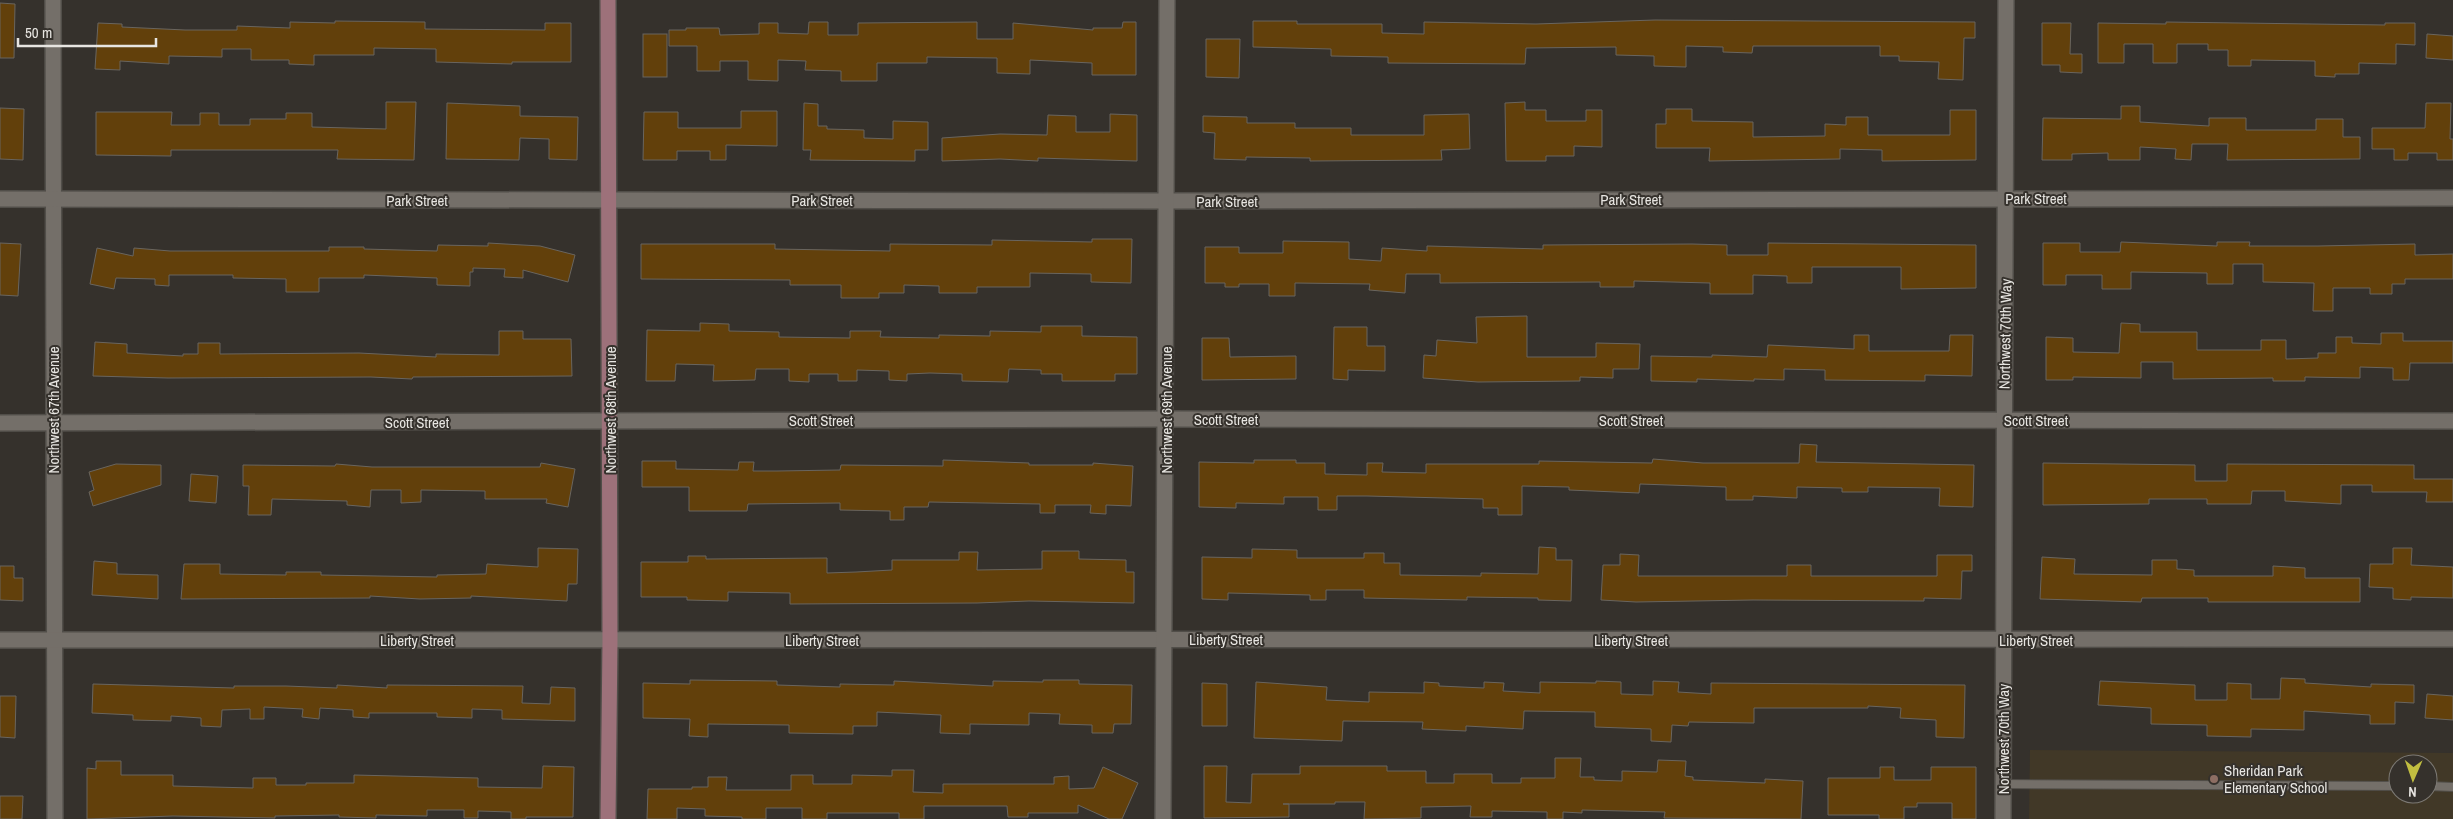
<svg xmlns="http://www.w3.org/2000/svg" width="2453" height="819" font-family="'Archivo Narrow',sans-serif">
<style>
.education{fill:#413827;fill-rule:evenodd}
.building{fill:#62400b;stroke:#69655f}
.lines{fill:none;stroke-linecap:round;stroke-linejoin:round}
.lane-casing{stroke:#514e49;stroke-width:10}
.street-casing{stroke:#514e49;stroke-width:18}
.secondary-casing{stroke:#514e49;stroke-width:18}
.lane{stroke:#746f69;stroke-width:8}
.street{stroke:#746f69;stroke-width:15}
.secondary{stroke:#9d717a;stroke-width:15}
.education-dot{fill:#8d6e63;stroke:#35312c;stroke-width:2}
.labels{text-anchor:middle;dominant-baseline:central;stroke-width:4;stroke-linejoin:round;paint-order:stroke}
.street-label{font-size:15px;fill:#e7e5e1;stroke:#35312c}
.poi-label{font-size:15px;fill:#e7e5e1;stroke:#35312c;text-anchor:start}
</style>
<rect width="100%" height="100%" fill="#35312c"/>
<path class="education" d="M2030,750L2453,753V819H2029ZM2398,764H2428V794H2398Z"/>
<g class="building">
<path d="M0,3L15,4L14,58H0Z"/>
<path d="M1655,20L1975,22V38H1964L1963,80L1938,79L1939,62L1899,61V56H1880V46H1753L1752,53L1723,52V47L1686,46V67L1654,66V56L1616,55V47L1526,48L1525,64L1388,63V57L1331,56V49L1253,47V21H1297V24H1382V33L1424,34V22L1536,24Z"/>
<path d="M335,21L425,22V29L545,30V23H571V62H512V64L436,62V49L374,48V55H314V65L289,64V60H251V49H222V57L169,56V64L120,61V70L95,69L98,23L122,24V27L185,30H237V26L290,28V22L335,23Z"/>
<path d="M809,22H828V35H858V23L977,22V39H1013V23L1093,30V28H1122L1123,22H1136V75H1092V63L1030,60V74L997,73V58L927,57V63H877V81H841V71L805,70L806,61L778,60V81L748,80V61H720V71H697V46H669V30H686V28H719L720,35L759,34V23H778V33L808,34Z"/>
<path d="M2166,22L2385,25V23H2415V45L2396,44V64L2359,63V74H2335V77L2315,76V61L2251,60V66H2228V50H2208V44H2177V63H2153V44H2124V63H2098V23L2166,24Z"/>
<path d="M2042,23H2071L2070,54H2082V73L2060,72V65H2042Z"/>
<rect x="643" y="34" width="24" height="43"/>
<path d="M2427,34L2453,36V60L2426,58Z"/>
<path d="M1206,39H1240L1239,78L1206,77Z"/>
<path d="M386,102H416L414,160L337,159L338,150H171V156L96,155V112H172L171,125H200V113H219V125H250V119H286V113H312V127L386,129Z"/>
<path d="M1525,102V110H1546V121H1586V110H1602V147L1574,146V156H1546V161H1506L1505,103Z"/>
<path d="M447,103L520,106V116L578,117L577,160L549,159V139L520,138L519,160L446,159Z"/>
<path d="M804,103L818,104V126H827V129L864,130V138L893,139V121L928,122V150H915V161L810,160L811,150H803Z"/>
<path d="M2426,103H2451L2450,139H2453V160H2437V153H2408V160H2394V149H2372V128H2425Z"/>
<path d="M2121,106H2140V122L2209,126V118H2246V130H2316V119H2343V137H2360V159L2227,160L2228,144H2192L2191,160L2175,159L2176,149L2140,147V160H2108V153L2072,154V160H2042L2043,118L2121,119Z"/>
<path d="M0,108L24,109L23,160L0,159Z"/>
<path d="M1666,109H1692V121L1753,122V137L1825,136V124L1846,125V117H1868V135H1950V110H1976V160L1882,161V150L1840,149V159L1709,161L1710,148H1656V124H1666Z"/>
<path d="M741,111H777V146L726,145V160H710V151H677V160H643L644,112H678V128H741Z"/>
<path d="M1110,114L1137,115V161L1038,158V161L1000,159L942,161V138L1000,134L1047,135L1048,115L1076,116V132H1110Z"/>
<path d="M1469,114L1470,149L1441,150L1442,160L1310,161V158L1246,157V160L1214,159L1215,133L1203,132V116L1247,117V123H1295V128H1351V135H1424V115Z"/>
<path d="M1092,239H1132L1131,283L1091,282V274L1030,273V287H977V293H939V286L904,285V293H879V298H841V285H790V280L641,279V244H775V249L890,251V244L992,245V240L1092,242Z"/>
<path d="M1283,241L1349,242V259L1381,261L1382,248L1427,251V246L1543,249V245L1692,244L1727,245V255H1768V243L1976,245V288L1901,289V267H1812V283H1787V276L1753,275V294H1710V283L1634,281V287H1600V282L1440,283V274H1406L1405,293L1369,290L1370,284L1295,283V296H1269V284H1239V287H1225V283H1205V247H1239V253H1283Z"/>
<path d="M2121,242L2217,246V242H2250L2249,246H2318L2415,244V255L2453,254V279H2405V284H2392V294H2370V288H2333V311H2313L2314,283L2263,282V264H2233V284H2207V273L2131,272V289H2102V275H2066V285H2043V243H2080V252H2120Z"/>
<path d="M0,243L21,244L18,296L0,295Z"/>
<path d="M488,243L540,246L575,255L568,282L523,270V278L504,277L505,269L473,268V272H470V286L437,285V278L364,275V278H319V292H286V279L233,278V275H169V286L155,285V279L116,278L114,289L90,284L97,248L133,256L134,248L170,251H329V247H364V249L437,251L438,245L488,246Z"/>
<path d="M1527,316V357H1596V343L1640,344L1639,369H1613V378L1580,377V381L1478,382L1423,378L1424,355L1436,356L1437,340L1477,343L1476,317Z"/>
<path d="M700,323L729,324V331L779,332V337L850,338V331H881L880,337L939,338V335L990,336V331L1041,332V326H1082V336L1137,337V374H1115V381H1062V374H1041V370L1009,369L1008,382L962,381V374L930,373L907,374V381L889,380V371L857,370V381H838V374H809V382L789,381V369H756L755,380L713,381L714,365L676,364L675,381H646L647,330L700,331Z"/>
<path d="M2121,323L2140,324V332H2197V350H2261V340H2286V359L2318,358V353H2336V337H2352V343L2381,344V333H2403V341H2453V363H2410L2409,380H2393V368L2360,367V378L2305,377V381H2273V378L2173,379V362H2141V378L2073,377V380H2046V337L2073,338V352L2119,353Z"/>
<path d="M1334,327H1367V346H1385V371L1348,370V380L1333,379Z"/>
<path d="M499,331H523V339H571L572,376L413,377L412,379L371,377L168,378L93,376L95,342L127,344V353L183,356V354H198V343H220V354L359,353L436,357V354L499,355Z"/>
<path d="M1854,335H1869V351H1949L1950,335H1973L1972,376L1925,375V381L1825,380V370L1784,369V380L1754,379V381L1697,379V382L1651,381V356L1712,357V355L1767,357L1768,345L1854,349Z"/>
<path d="M1202,338H1229L1230,357L1296,356V379L1202,380Z"/>
<path d="M1800,444L1817,445L1816,462L1974,465L1973,507L1939,506L1940,488L1868,487V492H1842V488L1797,487V498L1753,496V500H1726V487L1640,484L1639,493L1569,490V487L1522,486V515H1498V508H1483V499L1367,496H1337V510H1318V497H1284V504L1236,503V508L1199,507V462L1254,463V460H1296V463H1325V474L1367,475V463H1383L1382,472L1426,473V464H1539V461L1652,463L1653,459L1703,463H1799Z"/>
<path d="M943,460L1029,463V465H1093V463L1133,466L1131,506L1106,505V514L1090,513L1091,505H1055V513H1040V504L929,502L928,507H904V520H890V511L840,510V503L748,504L747,511H689V487H642V461H676V469L738,470L739,462H754L753,471H777L840,470L841,465L943,466Z"/>
<path d="M541,463L575,469L568,507L546,503L547,499H485V491L421,490V502L401,503V490H371L370,507L347,505V501L272,499L271,515H248L249,486H243V465L335,466L336,464L372,467H540Z"/>
<path d="M2043,463L2195,465V481H2227V464L2414,465V479H2453V502H2426L2427,492H2372V485H2341V504L2285,501V491H2252L2251,504H2207V499H2149V504L2043,505Z"/>
<path d="M116,464L161,465V485L93,506L89,492L94,490L89,472Z"/>
<path d="M191,474L218,476L216,503L189,501Z"/>
<path d="M1539,547L1556,548V560H1572L1571,601L1538,600V598L1467,597V600L1364,598V590H1326V600H1310V595L1228,593V600L1202,599V557L1252,558V549L1297,550V558H1364V553H1384V563H1400V575L1481,576V573L1538,574Z"/>
<path d="M538,548L578,549L577,584H568L567,601L471,596V598L420,599L370,596V598L181,599L184,564H220V574L286,575V572H321V575L437,577V575L486,574L487,564L538,567Z"/>
<path d="M2393,548H2412L2411,565L2453,567V598L2411,597V600L2393,599V588L2369,587L2370,564H2393Z"/>
<path d="M1042,551H1079V559L1126,560V572H1134V603L1029,601L977,603L790,604V593L728,592V601L687,600V597H641V562H688V556H706V559L827,558V573L856,572L892,570V560H959V552H978L977,570L1042,569Z"/>
<path d="M1620,554L1639,555L1638,576H1787V565H1811V576H1937V555H1972V571H1962L1961,599L1924,598V601L1753,600L1636,602L1601,600L1603,565H1620Z"/>
<path d="M2042,557L2075,559L2074,574L2152,575V560H2177V569L2194,570V576H2273V566L2305,568V578H2360V602H2208V598H2142L2141,602L2040,599Z"/>
<path d="M94,561L117,563V574L158,575V599L92,595Z"/>
<path d="M0,566H14V578H23V601L0,600Z"/>
<path d="M2281,678L2305,679V683L2371,687V684L2414,685V703L2395,702V724H2370V715L2304,711V730L2251,729V737L2207,736V725L2151,724V708L2098,705L2100,681L2195,685V700H2227V683L2251,684V699H2280Z"/>
<path d="M690,680L777,681V685L840,687V684L894,685V681L993,686V681L1043,682V680H1079V684L1132,685L1131,724H1114L1113,733H1092V725L1059,724L1060,714L1029,713V725L970,724V734L940,733L941,715L877,712V726H853V734L789,733V725L708,724V737L689,736L690,719L643,718V683L690,684Z"/>
<path d="M1596,681L1621,682V694L1653,695V681L1679,682L1678,692L1711,694V683L1965,685L1964,738L1936,737V720L1900,718L1901,708L1868,706V708H1754V723L1689,722L1688,726L1672,725L1671,742L1651,741V729L1595,727V712L1524,711L1523,729L1466,726V731L1422,729L1423,722L1343,721L1342,741L1254,738L1256,682L1327,687L1326,700L1369,702V692L1424,693V682L1439,683V686L1484,688V682L1504,683L1503,691L1540,693V682L1596,683Z"/>
<path d="M1202,683L1227,684V726H1202Z"/>
<path d="M93,684L234,688V686H286L337,688V685L387,688V685L523,686L522,703L550,704L551,687L575,688V721L502,719V710L472,709V718L437,717V713H369V718L353,717V710L320,708L319,719L302,717L303,709L264,707V719H250V709L222,710L221,727L201,726V718L171,716V721L133,720V715L92,713Z"/>
<path d="M2427,694L2453,696V720L2425,718Z"/>
<path d="M0,696H16L15,738L0,737Z"/>
<path d="M1555,758H1581L1580,777H1594V780L1622,781V771L1657,772L1658,760L1686,761L1685,776L1693,777V780L1765,783V779L1803,781L1801,819L1664,818L1665,812L1582,810V813L1563,812V819H1547V812L1492,811V817H1470L1471,806L1421,807V818L1364,819L1365,802H1335V804H1283H1289V817L1204,818V766H1227L1226,802L1251,803L1252,774H1300V766H1387V771H1426V783H1454V774H1492V783H1521V778H1555Z"/>
<path d="M96,761H121V775H173V786L253,788V778H276V785H306V783H354V775L478,778V787L542,788L543,766L574,767L573,817H526V819H511V812L478,811V818H464V810H427V816L376,815V818L339,817V815L275,816V818L173,816L87,819V768L96,769Z"/>
<path d="M1103,767L1138,783L1122,819H1109L1078,805V813H1028V817H1008L1007,806H924V819H899V813H827V819H802V808H766V819H742V817L705,816V809L677,808V819H647L648,789H692V787H708V777H727L726,790H791V775H813V784H852V775L892,776V770H914L913,792L943,793V784H1054V777L1069,776V789L1094,788Z"/>
<path d="M1880,767H1894V780H1931V767H1976V819H1952V803H1917V807H1904V819H1879V815H1828V778H1880Z"/>
<path d="M0,796H23L22,819H0Z"/>
</g>
<g class="lines">
<g class="lane-casing">
<g id="lane">
<path d="M2003,784L2398,786"/>
<path d="M2428,786L2453,787"/>
</g>
</g>
<g class="street-casing">
<g id="street">
<path d="M53,0L55,819"/>
<path d="M0,199L1165,201L2453,198"/>
<path d="M0,423L1166,419L2453,421"/>
<path d="M0,640L2453,639"/>
<path d="M1163,819L1167,0"/>
<path d="M2003,819L2006,0"/>
</g>
</g>
<g class="secondary-casing">
<path id="secondary" d="M608,819L610,641L608,0"/>
</g>
<use href="#lane" class="lane"/>
<use href="#street" class="street"/>
<use href="#secondary" class="secondary"/>
</g>
<circle class="education-dot" cx="2214" cy="779" r="5"/>
<g class="labels">
<g class="street-label">
<text x="2036" y="198">Park Street</text>
<text x="1631" y="199">Park Street</text>
<text x="417" y="200">Park Street</text>
<text x="822" y="200">Park Street</text>
<text x="1227" y="201">Park Street</text>
<text transform="translate(2005 334) rotate(-89)">Northwest 70th Way</text>
<text transform="translate(53 410) rotate(-90)">Northwest 67th Avenue</text>
<text transform="translate(610 410) rotate(-90)">Northwest 68th Avenue</text>
<text transform="translate(1166 410) rotate(-90)">Northwest 69th Avenue</text>
<text x="1226" y="419">Scott Street</text>
<text x="821" y="420">Scott Street</text>
<text x="1631" y="420">Scott Street</text>
<text x="2036" y="420">Scott Street</text>
<text x="417" y="422">Scott Street</text>
<text x="1226" y="639">Liberty Street</text>
<text x="417" y="640">Liberty Street</text>
<text x="822" y="640">Liberty Street</text>
<text x="1631" y="640">Liberty Street</text>
<text x="2036" y="640">Liberty Street</text>
<text transform="translate(2003 739) rotate(-90)">Northwest 70th Way</text>
</g>
<g class="poi-label">
<text x="2224" y="770">Sheridan Park<tspan x="2224" dy="17">Elementary School</tspan></text>
</g>
</g>
<g transform="translate(2413 779) rotate(182)"><circle r="24" fill="#35312c" stroke="#7c7974"/>
<path d="M0-4L9 19L0 12L-9 19Z" fill="#c1be40"/>
<text y="-8" font-size="14" font-weight="bold" text-anchor="middle" fill="#e7e5e1">N</text>
</g>
<path d="M18 38v8h138v-8" fill="none" stroke="#e7e5e1" stroke-width="2.5"/>
<text x="25" y="38" font-size="15" fill="#e7e5e1" stroke="#35312c" stroke-width="4" paint-order="stroke">50 m</text>
</svg>
